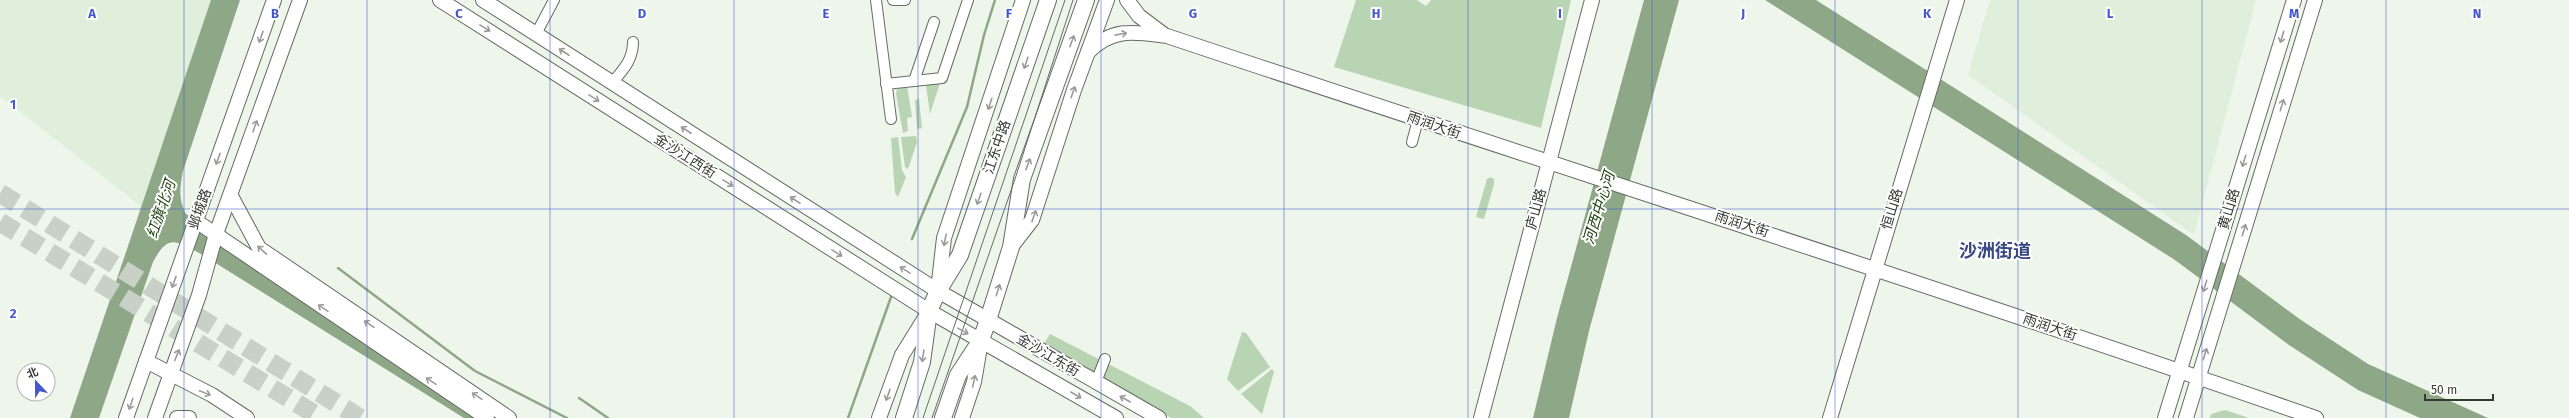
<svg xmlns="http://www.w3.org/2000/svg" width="2569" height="418" font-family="'Fira Sans','Noto Sans SC',sans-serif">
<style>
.built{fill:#e0eedc}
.green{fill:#b9d4b2}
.water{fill:#8ea786}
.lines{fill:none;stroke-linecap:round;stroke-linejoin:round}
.stream{stroke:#8ea786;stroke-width:2.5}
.highway-tunnel{stroke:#c9d0c7;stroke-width:19;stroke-dasharray:19 10;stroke-linecap:butt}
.street-casing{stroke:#656d63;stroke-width:12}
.secondary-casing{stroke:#656d63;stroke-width:16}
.primary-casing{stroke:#656d63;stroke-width:18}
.street{stroke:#fff;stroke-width:10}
.secondary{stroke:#fff;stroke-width:14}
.primary{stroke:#fff;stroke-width:16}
.tram{stroke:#676c66;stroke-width:1}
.oneway{stroke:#9a9c9a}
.grid{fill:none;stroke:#4358cc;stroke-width:1;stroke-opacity:0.55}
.labels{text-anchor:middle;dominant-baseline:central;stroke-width:4;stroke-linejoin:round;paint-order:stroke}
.street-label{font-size:14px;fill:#353934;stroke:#fff}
.water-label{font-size:15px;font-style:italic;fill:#214515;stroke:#fff}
.district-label{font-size:18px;font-weight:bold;fill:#384782;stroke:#fff}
.grid-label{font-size:13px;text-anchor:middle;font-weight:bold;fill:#4358cc;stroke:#fff;stroke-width:4;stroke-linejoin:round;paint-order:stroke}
</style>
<rect width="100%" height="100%" fill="#eef6ec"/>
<g class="built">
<path d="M0,0H219L147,211L0,96Z"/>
<path d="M1990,0H2256L2194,235L1968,75Z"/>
</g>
<g class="green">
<path d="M1356,0H1417L1426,6L1431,0H1571L1541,128L1334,67Z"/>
<path d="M940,83L930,114L926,85Z"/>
<path d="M907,86L912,117L907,118L908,131L903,133L896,94L897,89Z"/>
<path d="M919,99L922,128L917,129L915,100Z"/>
<path d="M916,136L917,142L908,169L905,167L901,137Z"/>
<path d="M898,137L902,170L906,177L898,197L895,193L891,138Z"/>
<path d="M1490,177L1494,179V184L1484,219L1476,217L1487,179Z"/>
<path d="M1242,332L1246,333L1270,367L1238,391L1227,379Z"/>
<path d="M1050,334L1190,406L1204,418H1171L1044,344Z"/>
<path d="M1272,369L1274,372L1262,414L1241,394Z"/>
<path d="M2225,410L2249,418H2210L2211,414Z"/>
</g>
<g class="water">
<path d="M211,0H240L183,171C180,187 178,199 186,214L516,418H464L201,254C175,240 168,234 153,262L99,418H70Z"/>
<path d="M1644,0H1679L1589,331L1569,418H1533L1557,318Z"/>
<path d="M1765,0H1816L2186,235L2301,320L2368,364L2488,418H2420L2358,390L2289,345L2175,260Z"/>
</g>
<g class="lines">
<g class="stream">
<path d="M912,239L967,107L984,35L995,0"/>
<path d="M338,268L475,371L567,418"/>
<path d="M579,398L608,418"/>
<path d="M848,418L891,297"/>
</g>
<g class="highway-tunnel">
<path d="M0,193L360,418"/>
<path d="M0,222L321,418"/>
</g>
<g class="street-casing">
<g id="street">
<path d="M876,0L891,119"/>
<path d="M893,0H905"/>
<path d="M536,34L554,0"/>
<path d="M914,81L934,22"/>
<path d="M612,83C623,70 633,60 633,42"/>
<path d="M886,84L942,78L968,0"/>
<path d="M1412,142L1418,120"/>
<path d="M1096,382L1105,359"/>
</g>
</g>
<g class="secondary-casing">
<g id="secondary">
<path d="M440,0L929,311L1116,418"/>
<path d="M483,0L938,291L1159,418"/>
<path d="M1127,0L1139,16L1163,34"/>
<path d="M1088,52C1113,27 1134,32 1167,36C1550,164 1935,286 2316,418"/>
<path d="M231,196L259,248L509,418"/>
<path d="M196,221L487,418"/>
<path d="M1011,247L1032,220L1074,90L1107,0"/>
<path d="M938,290L944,238L1023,0"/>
<path d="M146,361L212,395L247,418"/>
<path d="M126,418L274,0"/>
<path d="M155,418L199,295L216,234L300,0"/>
<path d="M177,418H189"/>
<path d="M879,418L902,355L928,313"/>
<path d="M962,418L974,382L981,341"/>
<path d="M1481,418L1592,0"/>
<path d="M1830,418L1957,0"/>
<path d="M2165,418L2294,0"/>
<path d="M2186,418L2315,0"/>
</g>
</g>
<g class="primary-casing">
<g id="primary">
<path d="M904,418L922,362L929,311L938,291L960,255L1048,0"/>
<path d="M943,418L958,375L981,340L988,320L1011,247L1022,179L1086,0"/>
</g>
</g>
<use href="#street" class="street"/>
<use href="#secondary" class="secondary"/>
<use href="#primary" class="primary"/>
<g class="tram">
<path d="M923,418L1065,0"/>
<path d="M932,418L1015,179L1073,0"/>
</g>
</g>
<defs><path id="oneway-shaft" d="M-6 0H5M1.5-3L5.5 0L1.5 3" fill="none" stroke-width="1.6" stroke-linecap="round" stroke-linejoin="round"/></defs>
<g class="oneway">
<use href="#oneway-shaft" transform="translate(485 28) rotate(32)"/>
<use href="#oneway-shaft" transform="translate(1121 34) rotate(-11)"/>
<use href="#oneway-shaft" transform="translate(261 37) rotate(110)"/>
<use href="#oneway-shaft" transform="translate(2282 37) rotate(107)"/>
<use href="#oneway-shaft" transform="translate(1072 41) rotate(-70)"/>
<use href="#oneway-shaft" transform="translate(564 52) rotate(-147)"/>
<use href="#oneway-shaft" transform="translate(1026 63) rotate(109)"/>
<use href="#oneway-shaft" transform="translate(1073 92) rotate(-71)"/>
<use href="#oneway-shaft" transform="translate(594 98) rotate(32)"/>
<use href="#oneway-shaft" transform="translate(990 104) rotate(108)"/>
<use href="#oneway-shaft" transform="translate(2282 105) rotate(-73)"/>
<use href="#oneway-shaft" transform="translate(255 126) rotate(-71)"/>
<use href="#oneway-shaft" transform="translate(686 130) rotate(-147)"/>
<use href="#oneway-shaft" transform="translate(218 159) rotate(110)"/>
<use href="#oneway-shaft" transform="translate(2244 161) rotate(107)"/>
<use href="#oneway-shaft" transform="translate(1028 164) rotate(-70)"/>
<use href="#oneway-shaft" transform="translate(728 183) rotate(32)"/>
<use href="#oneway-shaft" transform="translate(979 199) rotate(109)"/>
<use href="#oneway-shaft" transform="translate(795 200) rotate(-147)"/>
<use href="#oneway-shaft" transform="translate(1034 216) rotate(-70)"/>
<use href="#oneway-shaft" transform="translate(2244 230) rotate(-73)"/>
<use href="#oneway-shaft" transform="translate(945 240) rotate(101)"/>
<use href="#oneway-shaft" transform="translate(262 250) rotate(-137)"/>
<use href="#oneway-shaft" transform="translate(837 253) rotate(32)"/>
<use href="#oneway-shaft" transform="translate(905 270) rotate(-148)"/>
<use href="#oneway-shaft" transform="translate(174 282) rotate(110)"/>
<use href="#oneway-shaft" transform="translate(2205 286) rotate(107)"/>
<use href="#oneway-shaft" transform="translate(998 290) rotate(-73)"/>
<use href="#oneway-shaft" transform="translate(323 308) rotate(-146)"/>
<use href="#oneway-shaft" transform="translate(369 324) rotate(-146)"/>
<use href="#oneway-shaft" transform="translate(963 331) rotate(29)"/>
<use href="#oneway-shaft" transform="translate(2205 354) rotate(-73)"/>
<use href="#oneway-shaft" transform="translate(177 355) rotate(-68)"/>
<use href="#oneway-shaft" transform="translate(923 356) rotate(99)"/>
<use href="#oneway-shaft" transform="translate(431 381) rotate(-146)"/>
<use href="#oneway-shaft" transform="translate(974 381) rotate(-77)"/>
<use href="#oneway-shaft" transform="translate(205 393) rotate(22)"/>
<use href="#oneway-shaft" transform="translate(888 395) rotate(110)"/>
<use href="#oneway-shaft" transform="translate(1076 395) rotate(30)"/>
<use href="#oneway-shaft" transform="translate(477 396) rotate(-146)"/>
<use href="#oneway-shaft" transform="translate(1125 399) rotate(-150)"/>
<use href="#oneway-shaft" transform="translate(131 404) rotate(109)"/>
</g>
<path class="grid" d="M184,0V418M367,0V418M550,0V418M734,0V418M918,0V418M1101,0V418M1284,0V418M1468,0V418M1652,0V418M1835,0V418M2018,0V418M2202,0V418M2386,0V418M0,209H2569"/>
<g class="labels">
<g class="street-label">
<text transform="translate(1434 125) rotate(19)">雨润大街</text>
<text transform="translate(997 147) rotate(-71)">江东中路</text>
<text transform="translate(685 156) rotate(32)">金沙江西街</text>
<text transform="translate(200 209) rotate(-70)">邺城路</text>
<text transform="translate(1536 209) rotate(-75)">庐山路</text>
<text transform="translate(1892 209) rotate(-73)">恒山路</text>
<text transform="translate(2229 209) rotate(-73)">黄山路</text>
<text transform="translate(1742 224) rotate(18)">雨润大街</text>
<text transform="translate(2050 327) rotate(19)">雨润大街</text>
<text transform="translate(1048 355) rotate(30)">金沙江东街</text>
</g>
<g class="water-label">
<text transform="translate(1599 208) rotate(-73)">河西中心河</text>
<text transform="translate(161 209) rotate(-71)">红旗北河</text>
</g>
<g class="district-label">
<text x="1995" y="251">沙洲街道</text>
</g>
</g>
<g class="grid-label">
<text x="92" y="18">A</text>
<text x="275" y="18">B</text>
<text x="459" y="18">C</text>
<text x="642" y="18">D</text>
<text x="826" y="18">E</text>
<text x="1009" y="18">F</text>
<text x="1193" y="18">G</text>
<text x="1376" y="18">H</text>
<text x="1560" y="18">I</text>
<text x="1743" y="18">J</text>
<text x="1927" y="18">K</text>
<text x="2110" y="18">L</text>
<text x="2294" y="18">M</text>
<text x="2477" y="18">N</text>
<text x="13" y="109">1</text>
<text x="13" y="318">2</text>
</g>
<g transform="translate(36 382) rotate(338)"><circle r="19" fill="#ffffff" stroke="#aeb0ae"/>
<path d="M0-3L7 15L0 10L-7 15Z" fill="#4358cc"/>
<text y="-6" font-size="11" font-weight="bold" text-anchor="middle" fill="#353934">北</text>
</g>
<path d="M2425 394v6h68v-6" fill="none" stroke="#353934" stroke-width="2"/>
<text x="2431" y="394" font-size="12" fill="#353934" stroke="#ffffff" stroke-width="3" paint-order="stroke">50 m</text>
</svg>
